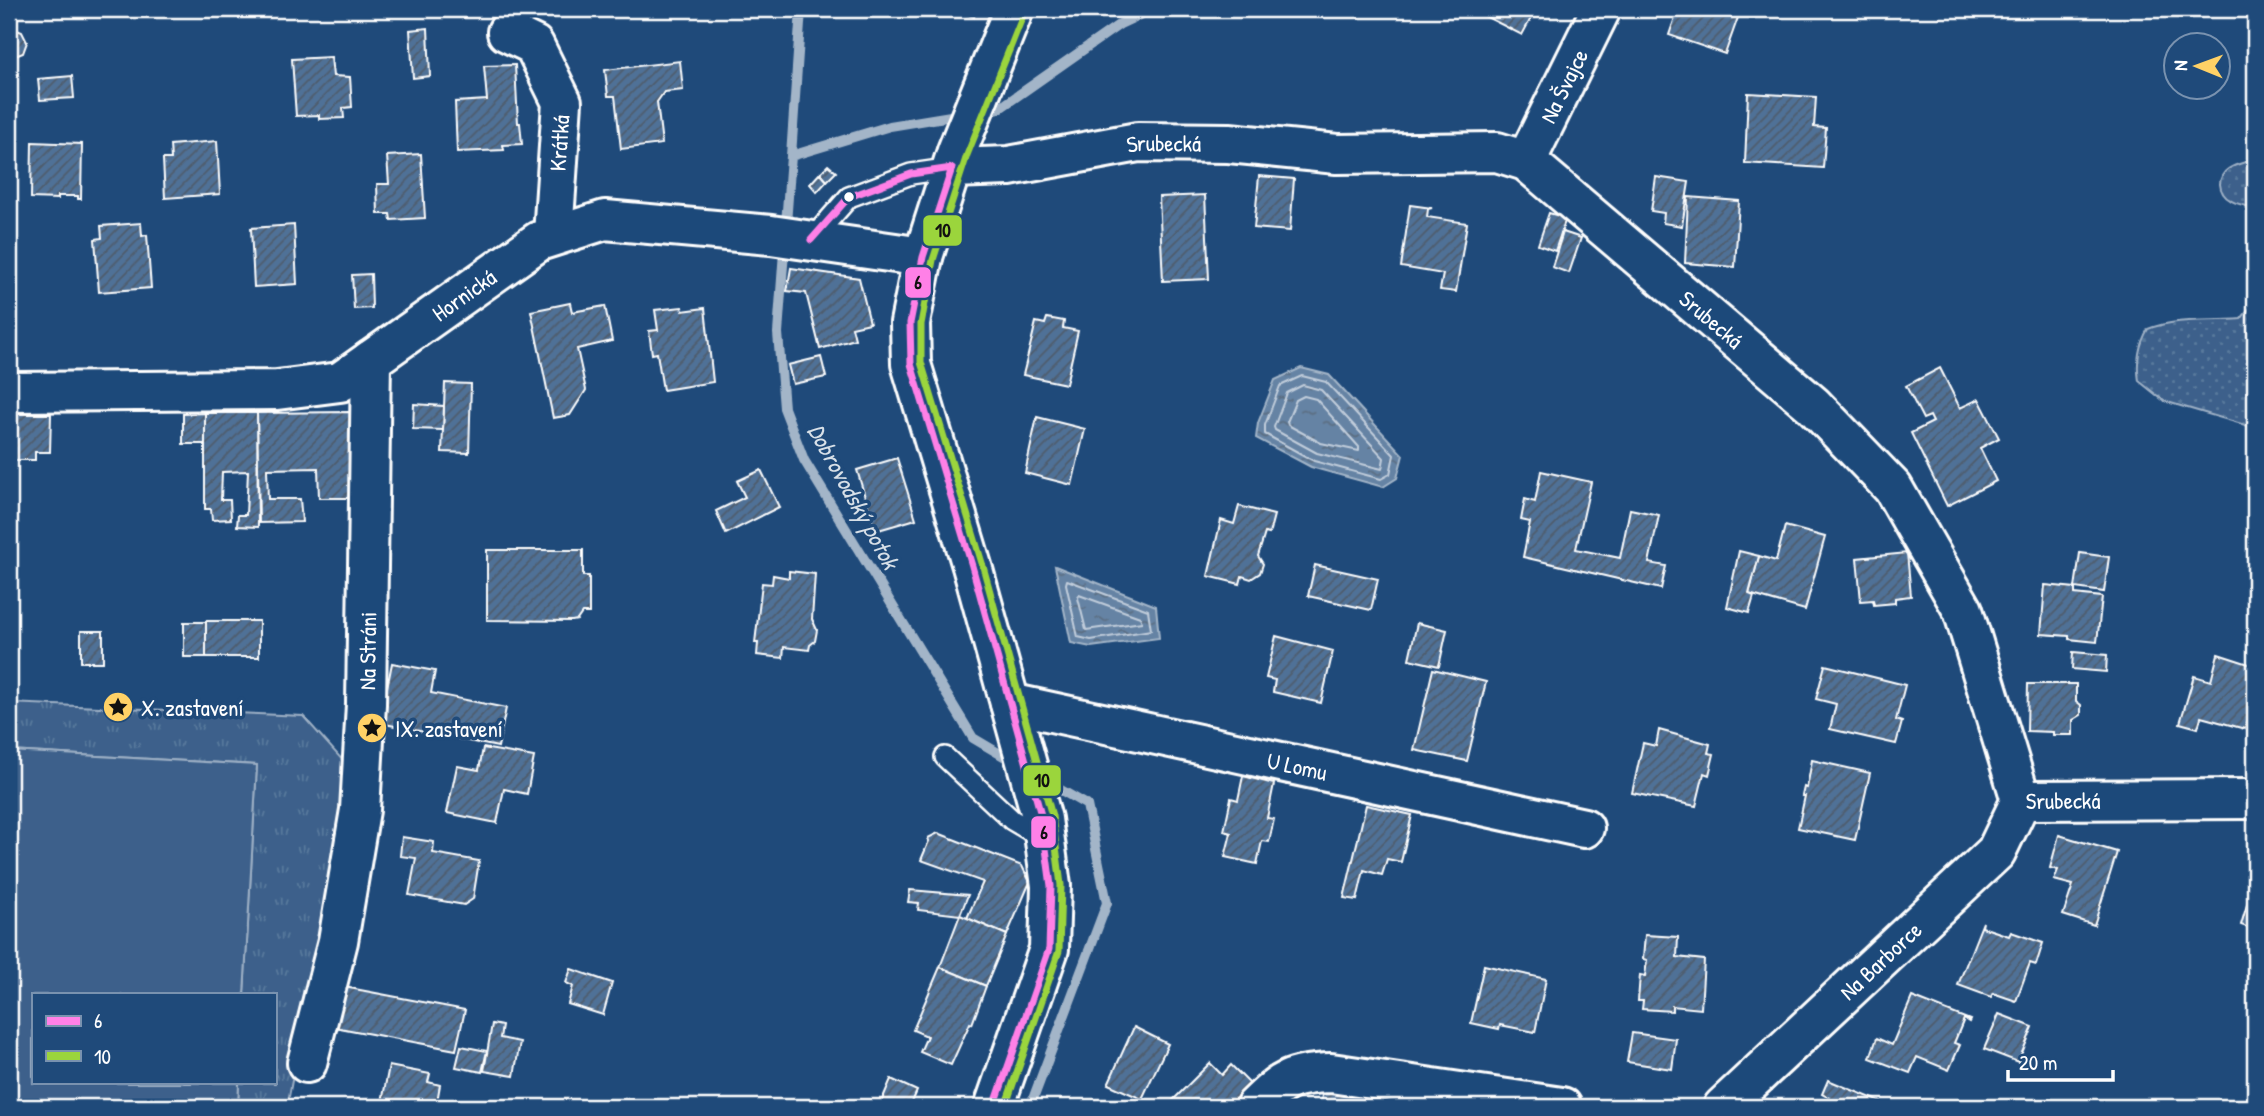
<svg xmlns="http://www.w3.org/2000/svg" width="2264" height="1116" font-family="'Patrick Hand',sans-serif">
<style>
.grass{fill:url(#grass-dots);stroke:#9eb0c5;stroke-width:2}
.park{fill:url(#park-tufts);stroke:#9eb0c5;stroke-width:2}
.garden{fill:#3c618b;stroke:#9eb0c5;stroke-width:2}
.water{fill:url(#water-ripples);stroke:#a3b5c8;stroke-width:2}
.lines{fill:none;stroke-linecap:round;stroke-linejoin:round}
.shore{stroke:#c1cddb;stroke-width:2}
.stream{stroke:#a3b5c8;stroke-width:10}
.building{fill:url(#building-hatch);stroke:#fff;stroke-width:2}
.lane-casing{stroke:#fff;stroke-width:24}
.street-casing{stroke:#fff;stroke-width:44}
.secondary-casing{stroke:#fff;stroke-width:44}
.path{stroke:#fff;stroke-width:4.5;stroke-dasharray:7 5;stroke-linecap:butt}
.lane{stroke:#1f4a7a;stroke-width:19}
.street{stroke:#1f4a7a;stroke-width:38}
.secondary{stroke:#1f4a7a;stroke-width:38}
.bus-1-casing{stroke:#1f4a7a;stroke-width:12}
.bus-2-casing{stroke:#1f4a7a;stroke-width:12}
.bus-1{stroke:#ff80e7;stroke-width:7}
.bus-2{stroke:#9bd53c;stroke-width:7}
.bus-dot{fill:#fff;stroke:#1f4a7a;stroke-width:2.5}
.labels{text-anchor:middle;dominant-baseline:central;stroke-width:7;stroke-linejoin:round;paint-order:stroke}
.street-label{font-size:23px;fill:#fff;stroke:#1f4a7a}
.poi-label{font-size:23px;fill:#fff;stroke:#1f4a7a;text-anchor:start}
.water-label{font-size:24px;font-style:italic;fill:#d8e0e8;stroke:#1f4a7a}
.line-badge{stroke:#1f4a7a;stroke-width:2.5}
.pale-badge-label{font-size:19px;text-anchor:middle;font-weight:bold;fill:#111}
</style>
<defs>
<pattern id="grass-dots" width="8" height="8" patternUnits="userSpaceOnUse" patternTransform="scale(1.75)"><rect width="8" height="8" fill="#3c618b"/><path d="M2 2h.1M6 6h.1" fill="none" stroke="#59799c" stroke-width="1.8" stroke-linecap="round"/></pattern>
<pattern id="park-tufts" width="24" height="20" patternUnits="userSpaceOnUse" patternTransform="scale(1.75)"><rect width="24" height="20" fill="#3c618b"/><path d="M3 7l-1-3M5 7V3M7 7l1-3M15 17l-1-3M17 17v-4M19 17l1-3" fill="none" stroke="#59799c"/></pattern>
<pattern id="water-ripples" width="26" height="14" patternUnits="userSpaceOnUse" patternTransform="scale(1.75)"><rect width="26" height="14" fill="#6583a4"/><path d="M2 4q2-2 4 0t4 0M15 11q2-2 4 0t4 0" fill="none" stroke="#5b6d81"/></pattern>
<pattern id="building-hatch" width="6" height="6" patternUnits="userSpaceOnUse" patternTransform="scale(1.75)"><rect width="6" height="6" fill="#507197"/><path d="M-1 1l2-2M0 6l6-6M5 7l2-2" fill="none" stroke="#4e5b6a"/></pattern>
</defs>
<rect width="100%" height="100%" fill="#1f4a7a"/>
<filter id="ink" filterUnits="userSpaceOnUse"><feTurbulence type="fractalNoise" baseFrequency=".0143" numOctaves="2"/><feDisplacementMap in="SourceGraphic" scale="14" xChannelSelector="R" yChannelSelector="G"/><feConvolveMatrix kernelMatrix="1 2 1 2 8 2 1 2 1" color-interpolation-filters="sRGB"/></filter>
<g filter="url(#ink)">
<g class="grass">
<path d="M2255,159V208C2241,205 2221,202 2220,184C2220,179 2223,172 2228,169C2235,164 2247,162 2255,159Z"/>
<path d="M2255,302V428L2164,401L2139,381C2136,362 2138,346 2148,329C2178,317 2210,322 2241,319Z"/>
</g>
<path class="park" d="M9,703L303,716L346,764L335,855L287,1107H238L239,1083H275V995H244L257,765L9,751Z"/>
<path class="garden" d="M9,751L257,765L244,995H33V1083H239L238,1107H9Z"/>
<g class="water">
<path d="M1301,368L1329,375L1403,455L1397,478L1383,487L1311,467L1256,438L1258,423L1275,380Z"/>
<path d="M1055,566L1156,606L1159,638L1091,647L1071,643Z"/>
</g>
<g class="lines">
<g class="shore">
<path d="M1302,376L1326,382L1394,455L1390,474L1381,479L1314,461L1265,434V425L1280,386Z"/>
<path d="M1303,385L1321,390L1384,458L1382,469L1317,453L1275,430L1274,427L1287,393Z"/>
<path d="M1304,396L1316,399L1359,447V451L1321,443L1288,425L1287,422L1296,400Z"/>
<path d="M1067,580L1148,610L1151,630L1091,640L1078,637L1066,584Z"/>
<path d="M1079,595L1140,617L1142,622L1086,630L1078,598Z"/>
</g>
<g class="stream">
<path d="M982,111L1000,108L1120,24L1152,9"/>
<path d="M963,114L890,126L791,156L778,333L784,408L804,460L973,738L1017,764"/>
<path d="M791,156L801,9"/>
<path d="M1030,1107L1107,903L1087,805L1040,778"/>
</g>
</g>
<g class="building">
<path d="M951,9H977L974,17Z"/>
<path d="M1479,9H1536L1522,35L1477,12Z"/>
<path d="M1678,9H1741L1725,54L1669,35Z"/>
<path d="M428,28L430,76L413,78L410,30Z"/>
<path d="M9,30H17L22,32L27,42L23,53L10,58L12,85H9Z"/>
<path d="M331,57L333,76L350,77L352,107L343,108L344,118L319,119V115L296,116L292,59Z"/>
<path d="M680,61L683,90L664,92L657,102L662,144L621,149L615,96H608L605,70Z"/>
<path d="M515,65L518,123H520L522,144L503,145L504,150L457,152L455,102L487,100L484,66Z"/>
<path d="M72,76L74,98L40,100L38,79Z"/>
<path d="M1748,93L1816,97L1814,127L1826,128L1823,168L1745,163Z"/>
<path d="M217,141L220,194L165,198L163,159H171L170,145Z"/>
<path d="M32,142L82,144L81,199H78V196H58V199L31,198Z"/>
<path d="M421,154L425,218L391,220L390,214H378L377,184H389L387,156Z"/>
<path d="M828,165L836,172L827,181L820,173Z"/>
<path d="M820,173L827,181L817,192L810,184Z"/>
<path d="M1259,176L1294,179L1290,231L1254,228Z"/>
<path d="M1656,177L1689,182L1682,226L1663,223L1664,213L1651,211Z"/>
<path d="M1205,195L1209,279L1163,281L1159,197Z"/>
<path d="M1688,197L1739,201L1735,267L1685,263Z"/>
<path d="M1410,205L1432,208L1428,209L1427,217L1467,223L1456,292L1440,290L1443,274L1401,267Z"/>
<path d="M1549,213L1566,218L1555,251L1538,245Z"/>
<path d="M141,223L142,236L147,235L151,288L99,292L95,239L102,238L101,226Z"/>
<path d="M294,225L297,284L254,287L251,228Z"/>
<path d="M1563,232L1581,238L1569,273L1552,267Z"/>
<path d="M791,268L859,278L870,323L852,327L855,339L820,349L806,293L787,291Z"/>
<path d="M371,274L372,308L354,309L352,275Z"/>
<path d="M570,303L572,312L605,306L612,341L577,349L586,390L570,415L553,418L531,311Z"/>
<path d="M682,307L683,311L705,308L713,382L663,390L657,353L652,354L649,331L658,330L655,310Z"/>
<path d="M1047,318L1064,321L1063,328L1078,331L1066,384L1023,375L1036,322L1045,324Z"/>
<path d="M821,357L826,377L793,384L788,365Z"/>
<path d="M1940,368L1960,408L1979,399L1999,438L1980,448L1996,481L1947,506L1911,433L1933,422L1930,416L1923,419L1906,386Z"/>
<path d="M445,383L471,384L469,453L442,452Z"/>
<path d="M414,404L444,406L443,430L413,429Z"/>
<path d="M350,412L357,420L355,498H319L318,468L267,469L268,499H300L302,522L259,523L257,413Z"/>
<path d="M205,413H257L258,527L237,526L238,515H246L248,471L222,472L221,500H230L231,519L212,520L211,509H205Z"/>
<path d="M205,413V444H183V414Z"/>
<path d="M9,414H51L50,452H35V460H11Z"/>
<path d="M9,414L11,481H9Z"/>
<path d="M1037,417L1085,429L1072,485L1025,473Z"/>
<path d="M897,458L916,519L875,531L857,470Z"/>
<path d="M761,470L779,507L726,534L716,511L745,497L737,481Z"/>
<path d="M1541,471L1591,482L1576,549L1620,558L1630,509L1659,515L1649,563L1666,566L1661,589L1523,557L1530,522L1521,520L1525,499L1535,502Z"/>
<path d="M1239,506L1274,515L1269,534L1265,533L1258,556L1263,564L1260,573L1251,579L1242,576L1240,584L1208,576L1221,520L1234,524Z"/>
<path d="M1785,526L1825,537L1805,610L1749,594L1759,556L1776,561Z"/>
<path d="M487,550H583V576H589V613H582L577,620L572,621L487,620Z"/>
<path d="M1739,551L1759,556L1749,594L1754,596L1749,613L1727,607Z"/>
<path d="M1907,553L1911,596L1895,598V603L1874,605L1873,600L1861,601L1857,558Z"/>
<path d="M2080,553L2109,557L2104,592L2075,588Z"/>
<path d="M1315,565L1378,579L1371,610L1308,596Z"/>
<path d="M789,571L815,574L812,619L817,630L815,641L810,645L809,650L784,647L783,658L757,655L758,643H755L762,583L772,584L773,575L789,578Z"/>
<path d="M2045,585L2075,588V594L2102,597L2097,642L2069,639V636L2041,634Z"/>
<rect x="206" y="621" width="53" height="36"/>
<rect x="184" y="622" width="22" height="35"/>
<path d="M1417,623L1447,630L1439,666L1409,659Z"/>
<rect x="81" y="631" width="22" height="31"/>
<path d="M1276,636L1333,651L1321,703L1273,692L1275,680L1266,678Z"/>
<path d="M2073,652L2107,655L2106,672L2072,669Z"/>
<path d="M2218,654L2255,666V705L2254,710L2252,709L2245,729L2201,717L2198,728L2180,723L2194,676L2211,681Z"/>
<path d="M392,663L435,671L431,693L506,708L498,747L380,723Z"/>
<path d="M1825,665L1905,685L1896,720L1902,722L1896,744L1830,729L1836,704L1816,699Z"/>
<path d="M1433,669L1486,682L1467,761L1414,750Z"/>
<path d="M2028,684H2076V701L2081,705V715L2073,720V735H2053V732L2027,731Z"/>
<path d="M1659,730L1710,744L1708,753L1714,754L1709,775L1704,773L1696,806L1632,793L1643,743L1656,746Z"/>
<path d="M483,748L534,757L527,794L504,789L497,823L447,813L457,766L479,770Z"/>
<path d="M1812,760L1870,773L1855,840L1798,828L1805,796H1802L1804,787L1807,788Z"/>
<path d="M1243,776L1274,784L1267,818L1274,819L1269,842L1262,841L1257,864L1225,857L1231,833L1224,831L1231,798L1238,800Z"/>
<path d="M1366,805L1412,815L1401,862L1387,859L1382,875L1364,870L1357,900L1344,898Z"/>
<path d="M938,833L1022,866L1030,882L1007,935L967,918L983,882L921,860L929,841L928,838Z"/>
<path d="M2059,835L2117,852L2094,925L2063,915L2073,885L2054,880L2058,870L2050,868Z"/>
<path d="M402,837L434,842L433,853L479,861L473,899L464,905L409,895L416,858L400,856Z"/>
<path d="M2252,888L2255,889V930L2241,925Z"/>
<path d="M910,890L968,895L960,915L918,910L919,903L908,902Z"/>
<path d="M960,915L1007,935L986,986L940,967Z"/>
<path d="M1983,922L1982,927L2009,936L2011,932L2043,943L2036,965L2030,963L2016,1001L1993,993L1991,997L1958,985Z"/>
<path d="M1645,935L1678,937L1677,957L1704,960L1701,1009L1672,1006V1011L1642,1009L1643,1001H1638L1640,975L1645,976L1647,960L1643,959Z"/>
<path d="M1484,965L1546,979L1535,1032L1500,1025L1499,1029L1471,1023Z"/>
<path d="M940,967L986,986L972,1024L970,1023L951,1065L920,1052L927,1036L913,1030Z"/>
<path d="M571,969L612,983L603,1015L568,1004L573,986L566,983Z"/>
<path d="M339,986L465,1010L456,1050L329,1026Z"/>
<path d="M1912,997L1970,1020L1969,1022L1964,1019L1954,1043L1960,1045L1949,1070L1917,1057L1910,1073L1870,1058L1877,1038L1892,1045Z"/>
<path d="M1999,1014L2033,1027L2018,1062L1984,1049Z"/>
<path d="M492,1024L502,1026L500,1038L520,1042L514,1076L484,1071Z"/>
<path d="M1134,1027L1168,1044L1142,1099L1108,1084Z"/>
<path d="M1632,1033L1676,1039L1672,1069L1627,1062Z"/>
<path d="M461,1046L487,1051L482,1072L456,1067Z"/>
<path d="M1210,1063L1222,1075L1231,1065L1253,1087L1233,1107H1171L1168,1105Z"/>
<path d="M389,1066L430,1074L428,1082L440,1085L436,1107H381Z"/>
<path d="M891,1079L917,1091L910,1107H879Z"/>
<path d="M1828,1080L1886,1104L1885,1107H1825L1829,1098L1822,1094Z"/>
<path d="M1322,1093L1360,1096L1357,1107H1321Z"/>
</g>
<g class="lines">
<g class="lane-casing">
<g id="lane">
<path d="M811,240L849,197L911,174L952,168"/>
<path d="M945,757L1012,820L1044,839"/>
</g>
</g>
<g class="street-casing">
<g id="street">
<path d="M507,32L534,45L562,102L553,235"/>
<path id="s1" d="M1526,161L1601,9"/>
<path id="s2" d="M952,168L1009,166L1138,142L1229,143L1337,154L1497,152L1526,161L1813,405L1893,488L1963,610L2021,800"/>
<path id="s3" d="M9,392L277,390L340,382L539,241L605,220L771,235L923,257"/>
<path id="s4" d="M1010,703L1584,828"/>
<path id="s5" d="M2021,800L2255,799"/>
<path id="s6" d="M307,1063L338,941L360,810L366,704L371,360"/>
<path d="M1255,1107C1282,1080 1292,1074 1331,1073L1562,1107"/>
<path id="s7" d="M1723,1107L1996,852L2021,800"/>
</g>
</g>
<g class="secondary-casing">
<path id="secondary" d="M994,1107L1049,949L1051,886L1042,819L972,566L911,364L910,323L923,257L957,151L1014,9"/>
</g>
<path class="path" d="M294,1107L297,1097"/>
<use href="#lane" class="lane"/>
<use href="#street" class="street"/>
<use href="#secondary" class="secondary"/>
<g class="bus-1-casing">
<path id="bus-1" d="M811,240L849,197L911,174L952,168L923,257L910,323L911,364L972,566L1042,819L1051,886L1049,949L994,1107"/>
</g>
<g class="bus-2-casing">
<path id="bus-2" d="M1005,1107L1059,951L1061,885L1052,816L982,563L921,362V324L933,260L967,155L1024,13"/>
</g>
<use href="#bus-1" class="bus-1"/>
<use href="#bus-2" class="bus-2"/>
</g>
</g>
<defs>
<g id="sight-disc" transform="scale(1.575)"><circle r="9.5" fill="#ffd166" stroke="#1f4a7a"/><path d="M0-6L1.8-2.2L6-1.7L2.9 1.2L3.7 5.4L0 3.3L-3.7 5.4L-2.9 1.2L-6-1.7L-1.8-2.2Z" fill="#111"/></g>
</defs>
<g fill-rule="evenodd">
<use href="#sight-disc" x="118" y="707"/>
<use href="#sight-disc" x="372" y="728"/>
</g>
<circle class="bus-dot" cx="849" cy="197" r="6"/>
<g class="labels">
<g class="street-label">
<text stroke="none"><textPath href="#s1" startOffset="84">Na Švajce</textPath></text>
<text transform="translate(559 143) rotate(-86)">Krátká</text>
<text stroke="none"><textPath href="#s2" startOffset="214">Srubecká</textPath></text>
<text stroke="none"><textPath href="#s3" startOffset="483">Hornická</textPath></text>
<text stroke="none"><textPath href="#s2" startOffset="822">Srubecká</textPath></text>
<text stroke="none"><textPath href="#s6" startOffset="418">Na Stráni</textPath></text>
<text stroke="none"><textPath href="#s4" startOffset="294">U Lomu</textPath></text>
<text stroke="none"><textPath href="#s5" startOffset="42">Srubecká</textPath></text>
<text stroke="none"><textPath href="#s7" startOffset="215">Na Barborce</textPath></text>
</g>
<g class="poi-label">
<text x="141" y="707">X. zastavení</text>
<text x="395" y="728">IX. zastavení</text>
</g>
<g class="water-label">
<text transform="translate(854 496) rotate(61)">Dobrovodský potok</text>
</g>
</g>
<g class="line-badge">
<rect x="922" y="214" width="41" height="33" rx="7" fill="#9bd53c"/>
<rect x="904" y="266" width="28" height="33" rx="7" fill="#ff80e7"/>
<rect x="1022" y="764" width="40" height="33" rx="7" fill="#9bd53c"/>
<rect x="1030" y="815" width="27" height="34" rx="7" fill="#ff80e7"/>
</g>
<g class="pale-badge-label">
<text x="943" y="237">10</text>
<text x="918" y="289">6</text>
<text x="1042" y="787">10</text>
<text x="1044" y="839">6</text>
</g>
<rect width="2264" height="1116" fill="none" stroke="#1f4a7a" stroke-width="35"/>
<rect x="18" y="18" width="2229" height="1081" fill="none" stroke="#fff" stroke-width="2.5" filter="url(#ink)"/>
<rect x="32" y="993" width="245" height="91" fill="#1f4a7a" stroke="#7992af" stroke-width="2"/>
<rect x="46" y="1016" width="35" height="10" fill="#ff80e7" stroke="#7992af" stroke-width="2"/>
<text x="94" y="1028" font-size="21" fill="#ffffff">6</text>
<rect x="46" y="1051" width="35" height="10" fill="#9bd53c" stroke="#7992af" stroke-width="2"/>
<text x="94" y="1064" font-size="21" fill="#ffffff">10</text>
<g transform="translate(2197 66) rotate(271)"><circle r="33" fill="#1f4a7a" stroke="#7992af" stroke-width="2"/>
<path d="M0-5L12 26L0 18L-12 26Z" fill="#ffd166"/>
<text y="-10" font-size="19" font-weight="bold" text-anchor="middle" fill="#ffffff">N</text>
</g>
<path d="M2008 1070v10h105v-10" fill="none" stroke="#ffffff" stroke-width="3.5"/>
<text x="2019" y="1070" font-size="21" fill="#ffffff" stroke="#1f4a7a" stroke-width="5" paint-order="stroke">20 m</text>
</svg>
